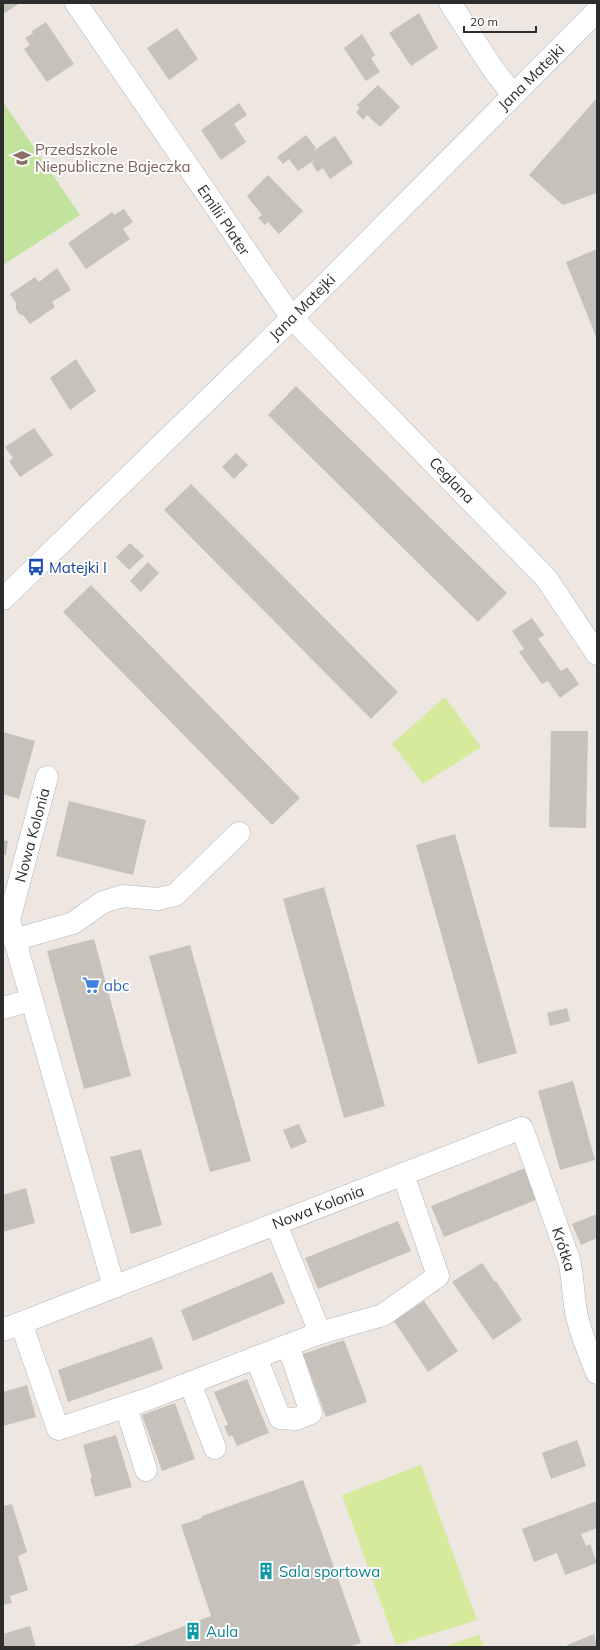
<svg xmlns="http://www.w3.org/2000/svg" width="600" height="1650" font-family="Mulish,sans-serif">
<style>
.green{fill:#c1e39e}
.pitch{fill:#d5ea9a}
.building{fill:#c7c1bb}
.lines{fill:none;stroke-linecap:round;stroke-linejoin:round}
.minor-casing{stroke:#b0b5bd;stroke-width:23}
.minor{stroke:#fff;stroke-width:22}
.labels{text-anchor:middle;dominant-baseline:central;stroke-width:4;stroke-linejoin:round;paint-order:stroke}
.street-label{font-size:15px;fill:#2d2d2d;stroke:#fff}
.education-label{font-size:15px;fill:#785e54;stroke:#fff;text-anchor:start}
.transit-label{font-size:15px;fill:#164399;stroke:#fff;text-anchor:start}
.shop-label{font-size:15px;fill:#366cbe;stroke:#fff;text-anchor:start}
.culture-label{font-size:15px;fill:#0d838f;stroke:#fff;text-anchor:start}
</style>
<rect width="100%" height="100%" fill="#eee6e0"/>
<path class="green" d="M3,102L80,215L3,265Z"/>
<g class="pitch">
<path d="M445,697L481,747L423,784L392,744Z"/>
<path d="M421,1465L477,1620L396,1645L342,1495Z"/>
<path d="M479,1635L484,1647H443Z"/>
</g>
<g class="building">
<path d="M3,3H20L3,14Z"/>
<path d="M419,13L438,48L411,66L389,33Z"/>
<path d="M46,22L74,64L47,82L24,49L30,45L25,38L33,33L32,31Z"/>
<path d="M177,28L198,59L169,80L147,48Z"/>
<path d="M362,34L375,55L371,58L380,72L366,81L344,48Z"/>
<path d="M378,85L400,107L380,127L367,115L363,120L356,112L360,108L357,105Z"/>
<path d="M597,98V193L563,205L529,175Z"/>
<path d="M239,103L247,115L234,124L246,142L221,160L201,130Z"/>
<path d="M306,135L316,148L312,152L335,136L353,163L330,179L323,168L317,172L312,163L316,159L298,171L289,159L283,164L277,157Z"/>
<path d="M268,175L303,211L279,234L268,222L265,225L258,218L262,215L247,196Z"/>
<path d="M124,209L133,222L123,229L130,239L86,269L68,243L112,212L114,215Z"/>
<path d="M597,249V339L566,262Z"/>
<path d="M57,268L71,290L52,302L55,307L30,324L23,315L19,314L16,309V303L10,294L35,277L39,282Z"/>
<path d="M76,359L96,391L70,410L50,378Z"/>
<path d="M296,386L507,593L478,622L268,415Z"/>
<path d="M34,428L53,455L20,477L9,461L13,458L5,447Z"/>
<path d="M236,453L248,465L234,479L222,467Z"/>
<path d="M191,484L398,692L371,719L164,510Z"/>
<path d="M130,543L144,556L129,570L116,557Z"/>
<path d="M148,562L159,573L141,592L130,581Z"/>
<path d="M91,585L300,798L272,825L63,612Z"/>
<path d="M532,618L544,635L538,639L561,671L567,667L579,684L560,698L548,681L542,684L519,652L524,649L512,631Z"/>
<path d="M551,731H588L586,828L549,827Z"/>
<path d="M3,732L35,741L19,799L3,794Z"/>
<path d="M69,801L146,820L133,875L56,856Z"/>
<path d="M455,834L517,1053L478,1064L416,845Z"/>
<path d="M3,840L8,841L6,855H3Z"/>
<path d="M324,887L385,1106L344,1118L283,899Z"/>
<path d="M94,939L131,1076L84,1089L47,951Z"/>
<path d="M190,945L251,1161L210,1172L149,956Z"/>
<path d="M567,1008L570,1021L550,1026L547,1013Z"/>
<path d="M573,1081L595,1160L560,1170L538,1091Z"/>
<path d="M299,1124L307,1142L291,1149L283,1130Z"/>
<path d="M141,1149L162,1225L131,1234L110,1157Z"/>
<path d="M525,1168L538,1199L444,1237L431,1206Z"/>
<path d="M26,1188L35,1223L3,1232V1195Z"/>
<path d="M597,1214V1238L581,1245L572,1224Z"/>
<path d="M398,1221L411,1251L318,1289L305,1258Z"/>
<path d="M482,1263L495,1282L496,1281L522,1320L493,1340L452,1282Z"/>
<path d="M272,1272L285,1303L193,1341L181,1310Z"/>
<path d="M424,1301L458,1351L428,1372L394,1321Z"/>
<path d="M152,1337L163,1369L68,1402L58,1370Z"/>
<path d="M344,1340L367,1402L326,1417L303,1354Z"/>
<path d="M247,1379L269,1433L237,1446L232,1435L229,1437L224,1426L228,1425L214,1392Z"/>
<path d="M27,1385L36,1417L3,1426V1392Z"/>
<path d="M175,1403L195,1459L162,1471L142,1415Z"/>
<path d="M116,1435L132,1487L95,1497L90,1478H92L83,1445Z"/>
<path d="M577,1440L586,1466L551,1479L542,1453Z"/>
<path d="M303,1480L361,1643L349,1647H129L211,1616L181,1525L202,1518V1516Z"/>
<path d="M597,1501V1528L581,1534L586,1546L590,1544L597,1563L565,1575L557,1553L534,1562L522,1529Z"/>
<path d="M12,1504L27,1552L18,1556L28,1590L10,1596L12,1603L3,1605V1506Z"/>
<path d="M30,1626L36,1647H3V1634Z"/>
<path d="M594,1634L597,1647H568L567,1645Z"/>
</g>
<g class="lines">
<g class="minor-casing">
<g id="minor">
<path d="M76,3L292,318L546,578L597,654"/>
<path d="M450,3L493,69L513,95"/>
<path d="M3,599L292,318L597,11"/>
<path d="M47,777L9,920L114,1287"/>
<path d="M14,940L73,923L103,902L123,896L158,899L175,895L239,833"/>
<path d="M3,1008L31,1000"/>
<path d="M276,1224L320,1333"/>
<path d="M21,1323L58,1429L148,1399L320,1333L383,1315L438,1276L403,1174"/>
<path d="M3,1330L522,1128L569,1260C573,1277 573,1294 576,1312C580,1333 589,1353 597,1373"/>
<path d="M256,1357L280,1418L296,1419L311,1413L288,1345"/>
<path d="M190,1383L215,1448"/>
<path d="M126,1407L146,1470"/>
</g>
</g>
<use href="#minor" class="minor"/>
</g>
<defs>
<g id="school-bare" transform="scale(1.38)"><path d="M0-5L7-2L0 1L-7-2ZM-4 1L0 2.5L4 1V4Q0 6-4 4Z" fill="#8d6e63" stroke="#fff" stroke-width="2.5" paint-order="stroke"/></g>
<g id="bus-bare" transform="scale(1.38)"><path d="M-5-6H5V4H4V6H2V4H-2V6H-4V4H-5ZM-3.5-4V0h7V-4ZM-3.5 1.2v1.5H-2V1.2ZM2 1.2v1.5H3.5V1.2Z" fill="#1a4fb4" stroke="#fff" stroke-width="2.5" paint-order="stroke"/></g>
<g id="supermarket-bare" transform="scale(1.38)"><path d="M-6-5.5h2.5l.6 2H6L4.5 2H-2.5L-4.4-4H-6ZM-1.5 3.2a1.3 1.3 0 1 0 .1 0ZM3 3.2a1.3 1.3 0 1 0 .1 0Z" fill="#3f7fe0" stroke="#fff" stroke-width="2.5" paint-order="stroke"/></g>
<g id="building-bare" transform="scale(1.38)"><path d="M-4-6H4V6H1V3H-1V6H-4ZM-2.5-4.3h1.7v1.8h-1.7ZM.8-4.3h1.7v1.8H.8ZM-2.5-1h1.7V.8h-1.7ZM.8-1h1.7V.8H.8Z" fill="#0f9aa8" stroke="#fff" stroke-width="2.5" paint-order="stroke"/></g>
</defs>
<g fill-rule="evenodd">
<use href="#school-bare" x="22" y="158"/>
<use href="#bus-bare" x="36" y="567"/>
<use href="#supermarket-bare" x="91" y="985"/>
<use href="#building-bare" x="266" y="1571"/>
<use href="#building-bare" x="193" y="1631"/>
</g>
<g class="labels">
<g class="street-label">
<text transform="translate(531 77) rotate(-45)">Jana Matejki</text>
<text transform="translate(224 220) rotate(56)">Emilii Plater</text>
<text transform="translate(302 307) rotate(-45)">Jana Matejki</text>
<text transform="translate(452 480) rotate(46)">Ceglana</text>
<text transform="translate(32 835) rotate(-75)">Nowa Kolonia</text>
<text transform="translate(318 1207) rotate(-21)">Nowa Kolonia</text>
<text transform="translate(564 1249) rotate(72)">Krótka</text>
</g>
<g class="education-label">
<text x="35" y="149">Przedszkole<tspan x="35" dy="17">Niepubliczne Bajeczka</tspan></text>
</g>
<g class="transit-label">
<text x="49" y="567">Matejki I</text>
</g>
<g class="shop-label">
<text x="104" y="985">abc</text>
</g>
<g class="culture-label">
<text x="279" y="1571">Sala sportowa</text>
<text x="206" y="1631">Aula</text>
</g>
</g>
<rect width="600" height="1650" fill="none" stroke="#2d2d2d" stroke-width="8"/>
<path d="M464 26v6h72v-6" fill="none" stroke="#2d2d2d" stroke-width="2"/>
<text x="470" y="26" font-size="12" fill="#2d2d2d" stroke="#ffffff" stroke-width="3" paint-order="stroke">20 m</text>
</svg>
